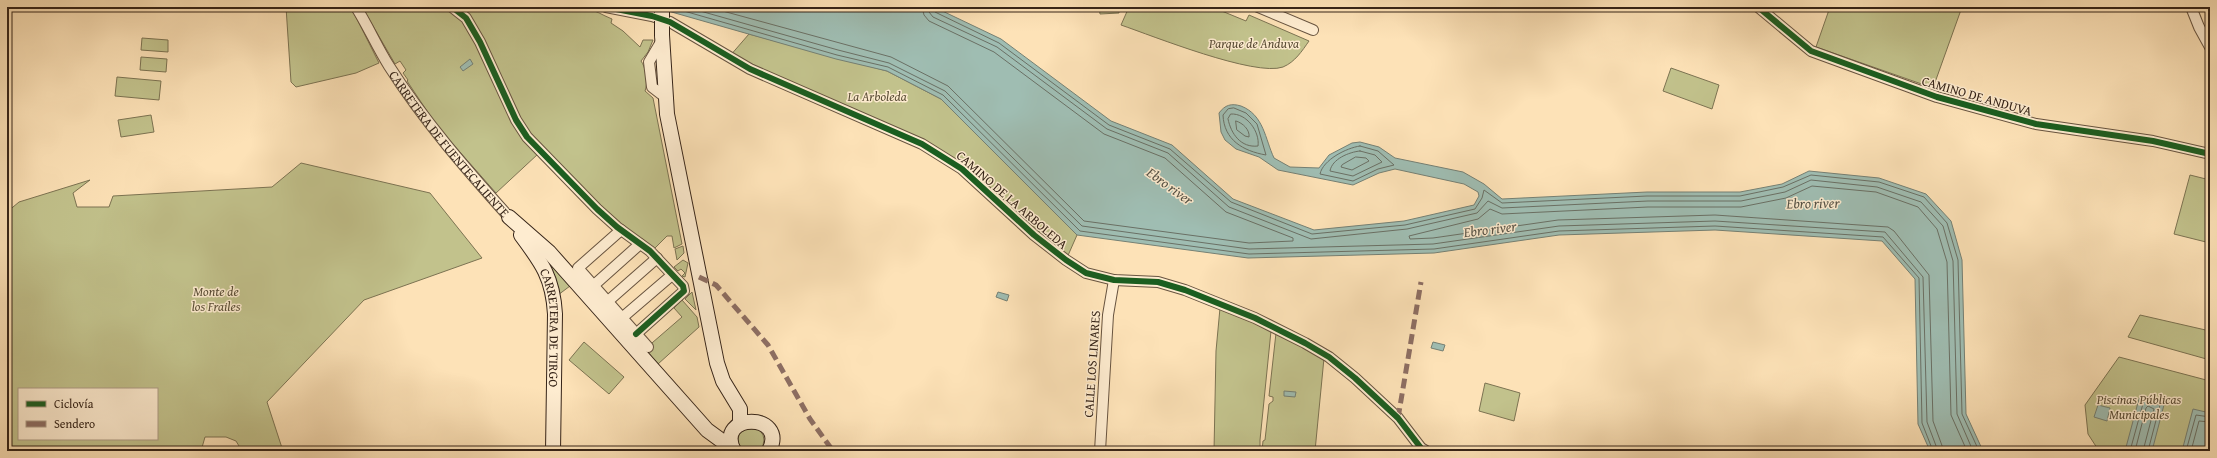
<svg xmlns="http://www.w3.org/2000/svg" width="2217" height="458" font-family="'Gentium Book Plus',serif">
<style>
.green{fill:#c2c28c;stroke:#7c7352;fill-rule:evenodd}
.water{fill:#9fbdb2;stroke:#758074}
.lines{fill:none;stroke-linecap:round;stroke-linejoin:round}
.shore{stroke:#6a7065;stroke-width:1}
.minor-casing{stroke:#685440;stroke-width:12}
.secondary-casing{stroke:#362418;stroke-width:16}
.minor{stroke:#feecd0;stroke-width:10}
.secondary{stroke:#feecd0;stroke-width:14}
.secondary-bridge-casing{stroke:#362418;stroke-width:16;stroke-linecap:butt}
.secondary-bridge{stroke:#feecd0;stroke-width:14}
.quiet{stroke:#8d6e63;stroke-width:5;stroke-dasharray:10 5;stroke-linecap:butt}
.cycleway-casing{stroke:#feecd0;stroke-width:8}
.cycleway{stroke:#1b5e20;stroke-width:6}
.labels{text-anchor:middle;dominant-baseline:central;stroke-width:3;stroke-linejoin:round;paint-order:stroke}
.park-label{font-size:13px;font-style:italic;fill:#594c35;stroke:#feecd0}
.street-label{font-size:13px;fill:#362418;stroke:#feecd0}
.water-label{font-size:14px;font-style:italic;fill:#565246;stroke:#feecd0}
</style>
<rect width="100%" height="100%" fill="#fde2b7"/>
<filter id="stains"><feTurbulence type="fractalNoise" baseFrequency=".005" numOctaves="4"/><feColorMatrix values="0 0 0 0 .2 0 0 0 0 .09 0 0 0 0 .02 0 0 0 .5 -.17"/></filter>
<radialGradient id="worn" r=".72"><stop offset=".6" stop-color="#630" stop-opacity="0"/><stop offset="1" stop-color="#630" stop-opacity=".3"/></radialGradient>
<g class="green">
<path d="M286,7H351L379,63L356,73L296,87L291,82Z"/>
<path d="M362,7H447L462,19L538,154L496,193L437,126L407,81L408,80L403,73L406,70L400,61L395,64Z"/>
<path d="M457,7H584C595,10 602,15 612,19L611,23L623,31L640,47L643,40H653L648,52L641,61C646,67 648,84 645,91L653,98L682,244L674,248L672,236H667L654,249L624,229L531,137Z"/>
<path d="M1099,7H1119V13L1100,14Z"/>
<path d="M1129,7H1212L1246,21L1249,15L1309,41C1302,51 1295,62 1283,67C1255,77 1153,36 1121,25Z"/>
<path d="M1830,7H1962L1933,88L1816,47Z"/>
<path d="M749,34L887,71L941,99L1077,235L1066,260L948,159L729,57Z"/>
<path d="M142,38L168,40V52L141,50Z"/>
<path d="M141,57L167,59L166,72L140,70Z"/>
<path d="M1671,68L1719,85L1712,109L1663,91Z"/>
<path d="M117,77L161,81L159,100L115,96Z"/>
<path d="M151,115L154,132L121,137L118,120Z"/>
<path d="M301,163L430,193L482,258L364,300L267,402L283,451H242L236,441L226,437H205L201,451H7V212L19,202L90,180L73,193L77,207H109L113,196L272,187ZM19,389H157V439H19Z"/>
<path d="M2190,175L2210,180V243L2174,234Z"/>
<path d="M537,246L569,283L570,286L558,295L554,275Z"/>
<path d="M683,246L684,253L677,260L675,249Z"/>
<path d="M683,260L688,263L685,277L682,276L685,273L681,269L678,271L674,267Z"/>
<path d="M692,292L696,310L685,299Z"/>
<path d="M682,300L697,317L699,327L658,364L645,349L682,317L674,308Z"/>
<path d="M1220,308L1247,317L1271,331L1260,440V451H1214L1216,351Z"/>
<path d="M2140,315L2210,331V360L2128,337Z"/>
<path d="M1276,333L1324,358L1315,451H1262L1263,441L1265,440L1269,404L1273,401V397L1269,396Z"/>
<path d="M584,342L624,377L609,394L569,360Z"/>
<path d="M2119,357L2210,381V451H2099L2088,434L2085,405Z"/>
<path d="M1485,383L1520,393L1514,421L1479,411Z"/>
<circle cx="751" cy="440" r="13"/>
</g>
<g class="water">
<path d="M654,7H934L1001,39L1111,121L1172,145L1233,199L1314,230L1404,221L1474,205L1479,196L1478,192L1464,184L1395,169L1379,173L1353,185L1278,170L1259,157L1236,149L1225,140L1221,132L1219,113C1225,105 1231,103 1241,106C1264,115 1265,139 1274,158L1290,167L1319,168L1329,155L1352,143L1360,142L1379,147L1395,158L1463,172L1484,184L1502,199L1647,192H1740L1782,184L1809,171L1879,178L1926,194L1951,221L1962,260L1966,414L1983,451H1930L1918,424L1915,279L1882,241L1715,230L1559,235L1434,253L1248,258L1077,235L941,99L887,71L836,59Z"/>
<path d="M470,59L473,64L463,71L460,67Z"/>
<path d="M998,292L1009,295L1007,301L996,297Z"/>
<path d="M1433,342L1445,345L1443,351L1431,348Z"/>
<path d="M1284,391L1296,392L1295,397L1284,396Z"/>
<path d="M2140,395L2165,401L2152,451H2125Z"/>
<path d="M2098,405L2110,408L2107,421L2094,417Z"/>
<path d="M2193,409L2210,413L2208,451H2182Z"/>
</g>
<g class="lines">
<g class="shore">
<path d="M670,7L837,55L888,67L943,95L1080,231L1249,254L1434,249L1559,231L1715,226L1883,237L1919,278L1922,423L1933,451"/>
<path d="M686,7L838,50L889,63L945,91L1082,226L1249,249L1433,244L1559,226L1715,221L1885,232L1923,277L1927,422L1938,451"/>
<path d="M708,7L891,57L948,86L1084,221L1249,243L1293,241V238L1226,212L1165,158L1104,134L994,52L929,21L924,15L922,7"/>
<path d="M928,7L929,12L933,17L997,47L1107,129L1168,153L1229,207L1311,239L1407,229L1477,213L1488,201L1502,208L1648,201H1741L1785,192L1811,180L1877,187L1921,202L1943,226L1953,261L1957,414L1973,451"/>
<path d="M933,7L935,12L999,43L1109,125L1170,149L1231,202L1312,234L1405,225L1475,209L1482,198L1484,190L1502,203L1647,196H1740L1783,187L1811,175L1879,182L1924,197L1947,223L1958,260L1962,414L1979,451"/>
<path d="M1234,108L1246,113L1257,124L1266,155C1243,151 1224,140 1223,115L1228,109Z"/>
<path d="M1231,114C1247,113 1260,132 1258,146C1241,148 1231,134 1228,119Z"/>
<path d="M1236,121C1243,123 1250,130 1249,137L1245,136L1237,130Z"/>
<path d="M1360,146L1378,151L1394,165L1378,169L1353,181L1320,174C1323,160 1346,148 1360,146Z"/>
<path d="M1360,151L1375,155L1382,162L1353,176L1330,171C1332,159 1349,152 1360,151Z"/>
<path d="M1356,157L1366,158L1369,161L1352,170L1341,167L1342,165Z"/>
<path d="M1944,451L1933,421L1929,275L1894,231L1888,227L1715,215L1558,220L1433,238L1410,239L1409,236L1478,219L1490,209L1502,214L1648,207H1741L1786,198L1812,186L1876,192L1918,207L1937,229L1947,262L1951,415L1967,451"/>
<path d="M2130,451L2144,400L2160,405L2148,451"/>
<path d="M2135,451L2146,408L2148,406L2154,409L2143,451"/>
<path d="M2186,451L2196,415L2210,417"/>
<path d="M2191,451L2199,421L2210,422"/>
</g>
<g class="minor-casing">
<g id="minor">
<path id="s1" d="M356,7C368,26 377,47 389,66C424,121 466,169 509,217"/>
<path d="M452,7L466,18L480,42L516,120L527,137L597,209L617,227L650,251L683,286L684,291L636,334"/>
<path d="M606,7L652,16L670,22L750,69L922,144L962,169L1034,235L1066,260L1086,273L1114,280L1158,282L1185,290L1255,318L1305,343L1329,357L1355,378L1398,418L1421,448L1426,451"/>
<path d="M1258,7L1313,30"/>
<path d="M1758,7L1811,51L1937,97L2036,124L2153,141L2210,154"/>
<path d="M2191,7L2199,27L2210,47"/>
<path d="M662,40L649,62L652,87L665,97"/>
<path d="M621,230L578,268L648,347"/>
<path d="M593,286L640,244"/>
<path d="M607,302L657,258"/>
<path d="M623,317L672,275"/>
<path d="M1100,451L1108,315L1114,280"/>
</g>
</g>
<g class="secondary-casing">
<g id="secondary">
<path d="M662,35L667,114L717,363L723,381L740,409V424"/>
<path d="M509,217L549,252L707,430L733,449"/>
<path id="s2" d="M521,235C542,263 553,278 555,314L553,451"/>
<path d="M734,451C714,412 789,412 769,451"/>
</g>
</g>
<use href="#minor" class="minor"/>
<use href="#secondary" class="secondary"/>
<g class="secondary-bridge-casing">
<path id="secondary-bridge" d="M662,35V7"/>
</g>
<use href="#secondary-bridge" class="secondary-bridge"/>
<g class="quiet">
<path d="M699,277L716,285L768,345L810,419L833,451"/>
<path d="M1398,418L1421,282"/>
</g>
<g class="cycleway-casing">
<g id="cycleway">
<path d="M452,7L466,18L480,42L516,120L527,137L597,209L617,227L650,251L683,286L684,291L636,334"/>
<path d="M606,7L652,16L670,22L750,69L922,144L962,169L1034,235L1066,260L1086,273L1114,280L1158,282L1185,290L1255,318L1305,343L1329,357L1355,378L1398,418L1421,448L1426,451"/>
<path d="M1758,7L1811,51L1937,97L2036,124L2153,141L2210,154"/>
</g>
</g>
<use href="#cycleway" class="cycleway"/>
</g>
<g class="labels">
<g class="park-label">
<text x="1254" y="43">Parque de Anduva</text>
<text x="877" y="96">La Arboleda</text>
<text x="216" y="291">Monte de<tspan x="216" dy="15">los Frailes</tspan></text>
<text x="2139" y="399">Piscinas Públicas<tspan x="2139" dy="15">Municipales</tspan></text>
</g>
<g class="street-label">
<text transform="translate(1977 96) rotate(16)">CAMINO DE ANDUVA</text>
<text stroke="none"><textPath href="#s1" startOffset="166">CARRETERA DE FUENTECALIENTE</textPath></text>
<text transform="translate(1012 200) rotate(41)">CAMINO DE LA ARBOLEDA</text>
<text stroke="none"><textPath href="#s2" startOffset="101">CARRETERA DE TIRGO</textPath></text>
<text transform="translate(1092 364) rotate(-86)">CALLE LOS LINARES</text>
</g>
<g class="water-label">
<text transform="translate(1170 186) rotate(36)">Ebro river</text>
<text transform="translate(1813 203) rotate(-1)">Ebro river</text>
<text transform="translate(1490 229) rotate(-7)">Ebro river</text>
</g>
</g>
<rect width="2217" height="458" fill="none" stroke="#fde2b7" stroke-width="24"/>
<rect x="8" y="8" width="2201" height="442" fill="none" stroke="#362418" stroke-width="2"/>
<rect x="12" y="12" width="2193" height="434" fill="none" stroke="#362418"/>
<rect x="18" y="388" width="140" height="52" fill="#feecd0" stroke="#ae9c86"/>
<rect x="26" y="401" width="20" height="6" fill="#1b5e20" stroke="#ae9c86"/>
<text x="54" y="408" font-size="12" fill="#362418">Ciclovía</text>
<rect x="26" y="421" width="20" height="6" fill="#8d6e63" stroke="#ae9c86"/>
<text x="54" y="428" font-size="12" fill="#362418">Sendero</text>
<rect width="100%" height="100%" filter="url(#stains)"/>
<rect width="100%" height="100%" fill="url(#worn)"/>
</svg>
